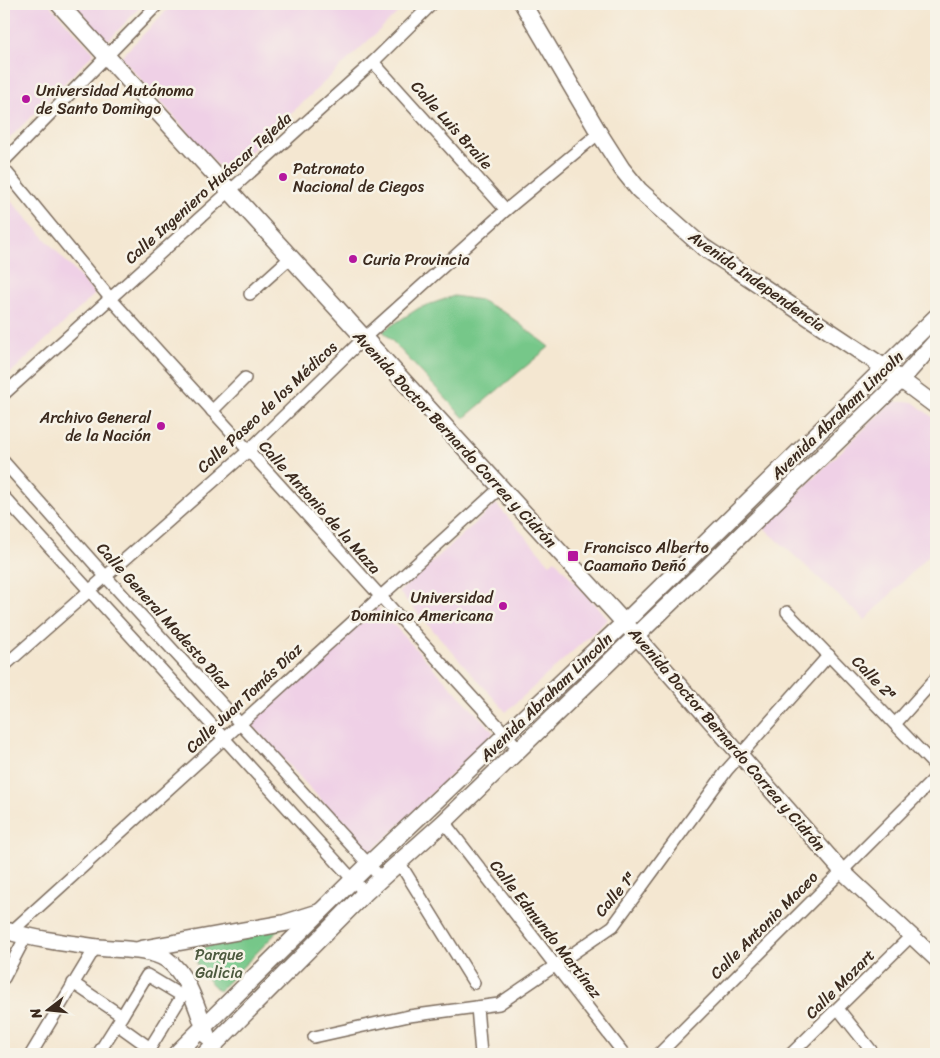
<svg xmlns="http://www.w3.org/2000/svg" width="940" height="1058" font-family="Sriracha,sans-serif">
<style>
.built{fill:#efd0e6}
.green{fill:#76c789;stroke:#587854}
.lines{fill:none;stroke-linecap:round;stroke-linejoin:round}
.minor-casing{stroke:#7c6c5d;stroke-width:14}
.tertiary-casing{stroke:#7c6c5d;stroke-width:18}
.secondary-casing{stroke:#7c6c5d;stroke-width:19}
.minor{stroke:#fff;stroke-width:11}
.tertiary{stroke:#fff;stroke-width:15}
.secondary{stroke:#fff;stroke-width:16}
.poi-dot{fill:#b5179e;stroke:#f7f3e8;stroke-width:2}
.labels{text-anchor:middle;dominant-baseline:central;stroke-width:5;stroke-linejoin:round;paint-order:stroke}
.poi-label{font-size:16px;fill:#3b2a1e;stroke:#f7f3e8;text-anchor:start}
.street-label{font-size:16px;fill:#3b2a1e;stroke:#f7f3e8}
.park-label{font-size:16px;fill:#4d593e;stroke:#f7f3e8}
</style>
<rect width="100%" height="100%" fill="#f7f3e8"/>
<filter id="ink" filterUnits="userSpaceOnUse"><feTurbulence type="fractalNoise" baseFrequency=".02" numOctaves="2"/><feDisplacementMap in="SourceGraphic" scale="10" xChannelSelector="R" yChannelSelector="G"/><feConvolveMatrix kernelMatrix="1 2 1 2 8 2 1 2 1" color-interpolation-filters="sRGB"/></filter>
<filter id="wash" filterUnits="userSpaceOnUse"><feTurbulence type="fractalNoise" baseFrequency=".0096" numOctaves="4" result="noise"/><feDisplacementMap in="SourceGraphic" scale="20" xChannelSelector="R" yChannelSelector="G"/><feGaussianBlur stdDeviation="1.12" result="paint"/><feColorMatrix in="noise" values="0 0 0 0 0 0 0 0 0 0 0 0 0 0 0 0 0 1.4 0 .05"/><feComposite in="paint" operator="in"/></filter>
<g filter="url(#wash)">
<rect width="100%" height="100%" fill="#f4e7d1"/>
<g class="built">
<path d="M4,4H49L94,53L4,144Z"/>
<path d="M73,4H143L108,41Z"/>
<path d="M173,4H407L226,175L121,57Z"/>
<path d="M4,193L95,294L4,379Z"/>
<path d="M892,402H913L936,420V548L865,620L763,527Z"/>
<path d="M496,504L550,564L555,560L608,619L506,712L399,592Z"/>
<path d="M377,607L494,733L370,853L249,722Z"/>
</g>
<g class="green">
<path d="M454,296L480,300L507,314L549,347L464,418L383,331L419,308Z"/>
<path d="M274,926L282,927L219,991L201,973L195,958L202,948Z"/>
</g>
</g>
<g filter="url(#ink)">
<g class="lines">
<g class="minor-casing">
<g id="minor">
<path d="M373,62L506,210"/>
<path d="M4,161L158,4"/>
<path d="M4,169L110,298L519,749"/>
<path d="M250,294L290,258"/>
<path d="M4,394L373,62L432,4"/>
<path d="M212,411L245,378"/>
<path d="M4,462L106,577L382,879"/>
<path d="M4,497L365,893"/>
<path d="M787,612L936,767"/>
<path d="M4,666L248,451L363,339L506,210L599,133"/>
<path d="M895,724L936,678"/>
<path d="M444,822L624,1054"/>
<path d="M399,862L474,983"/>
<path d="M11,932L500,488"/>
<path d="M4,978L26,936"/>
<path d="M73,983L122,1016L98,1054"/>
<path d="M477,1007L481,1054"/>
<path d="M839,1010L874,1054"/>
<path d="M118,1025L150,1048L182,996L147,975L122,1016"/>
<path d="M314,1037L409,1016L499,1004L613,926L727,770L829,655"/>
<path d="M31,1054L95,948"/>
<path d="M659,1054L936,777"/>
<path d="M791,1054L911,936"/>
</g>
</g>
<g class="tertiary-casing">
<path id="tertiary" d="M636,636L841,870L936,959"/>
</g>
<g class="secondary-casing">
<g id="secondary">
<path d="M59,4L631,630"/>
<path d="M523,4L599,133L622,169L639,190L703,247L885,368L936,406"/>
<path d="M4,930C33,939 64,943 94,947C114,950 149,948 166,959C189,975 198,1011 207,1036"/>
<path d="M141,949L285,923L320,912"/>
<path d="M176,1054L369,864L624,623L936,317"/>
<path d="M205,1054L365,893L444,822L901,380L936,341"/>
</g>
</g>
<use href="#minor" class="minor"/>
<use href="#tertiary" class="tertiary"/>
<use href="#secondary" class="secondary"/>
</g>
</g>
<g class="poi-dot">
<circle cx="26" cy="99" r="5"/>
<circle cx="283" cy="177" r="5"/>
<circle cx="353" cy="259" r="5"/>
<circle cx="161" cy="426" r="5"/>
<rect x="567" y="550" width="12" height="12" rx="2.5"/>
<circle cx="503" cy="606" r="5"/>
</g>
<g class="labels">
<g class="poi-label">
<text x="36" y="90">Universidad Autónoma<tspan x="36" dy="18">de Santo Domingo</tspan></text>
<text x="293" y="168">Patronato<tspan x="293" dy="18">Nacional de Ciegos</tspan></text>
<text x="363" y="259">Curia Provincia</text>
<text x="151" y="417" text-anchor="end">Archivo General<tspan x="151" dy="18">de la Nación</tspan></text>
<text x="584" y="547">Francisco Alberto<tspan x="584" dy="18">Caamaño Deñó</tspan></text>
<text x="493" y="597" text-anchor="end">Universidad<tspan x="493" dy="18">Dominico Americana</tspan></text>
</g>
<g class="street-label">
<text transform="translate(452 125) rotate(48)">Calle Luis Braile</text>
<text transform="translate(208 188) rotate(-42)">Calle Ingeniero Huáscar Tejeda</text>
<text transform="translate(757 281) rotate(35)">Avenida Independencia</text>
<text transform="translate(267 407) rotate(-43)">Calle Paseo de los Médicos</text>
<text transform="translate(837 415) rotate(-44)">Avenida Abraham Lincoln</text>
<text transform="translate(455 439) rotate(47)">Avenida Doctor Bernardo Correa y Cidrón</text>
<text transform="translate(320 507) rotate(48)">Calle Antonio de la Maza</text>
<text transform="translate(164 616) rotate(48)">Calle General Modesto Díaz</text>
<text transform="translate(874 678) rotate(46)">Calle 2ª</text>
<text transform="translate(546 697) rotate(-44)">Avenida Abraham Lincoln</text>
<text transform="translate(244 698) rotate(-43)">Calle Juan Tomás Díaz</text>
<text transform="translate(727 739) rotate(49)">Avenida Doctor Bernardo Correa y Cidrón</text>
<text transform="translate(615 894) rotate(-50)">Calle 1ª</text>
<text transform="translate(764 925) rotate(-45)">Calle Antonio Maceo</text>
<text transform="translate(546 929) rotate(52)">Calle Edmundo Martínez</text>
<text transform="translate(840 984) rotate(-45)">Calle Mozart</text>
</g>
<g class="park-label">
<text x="219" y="954">Parque<tspan x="219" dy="18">Galicia</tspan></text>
</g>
</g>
<rect width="940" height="1058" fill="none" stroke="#f7f3e8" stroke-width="20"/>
<g transform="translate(48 1010) rotate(254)" stroke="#f7f3e8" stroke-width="4" paint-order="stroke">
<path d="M0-4L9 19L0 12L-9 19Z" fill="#3b2a1e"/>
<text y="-8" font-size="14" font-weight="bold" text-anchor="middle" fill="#3b2a1e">N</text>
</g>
</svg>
